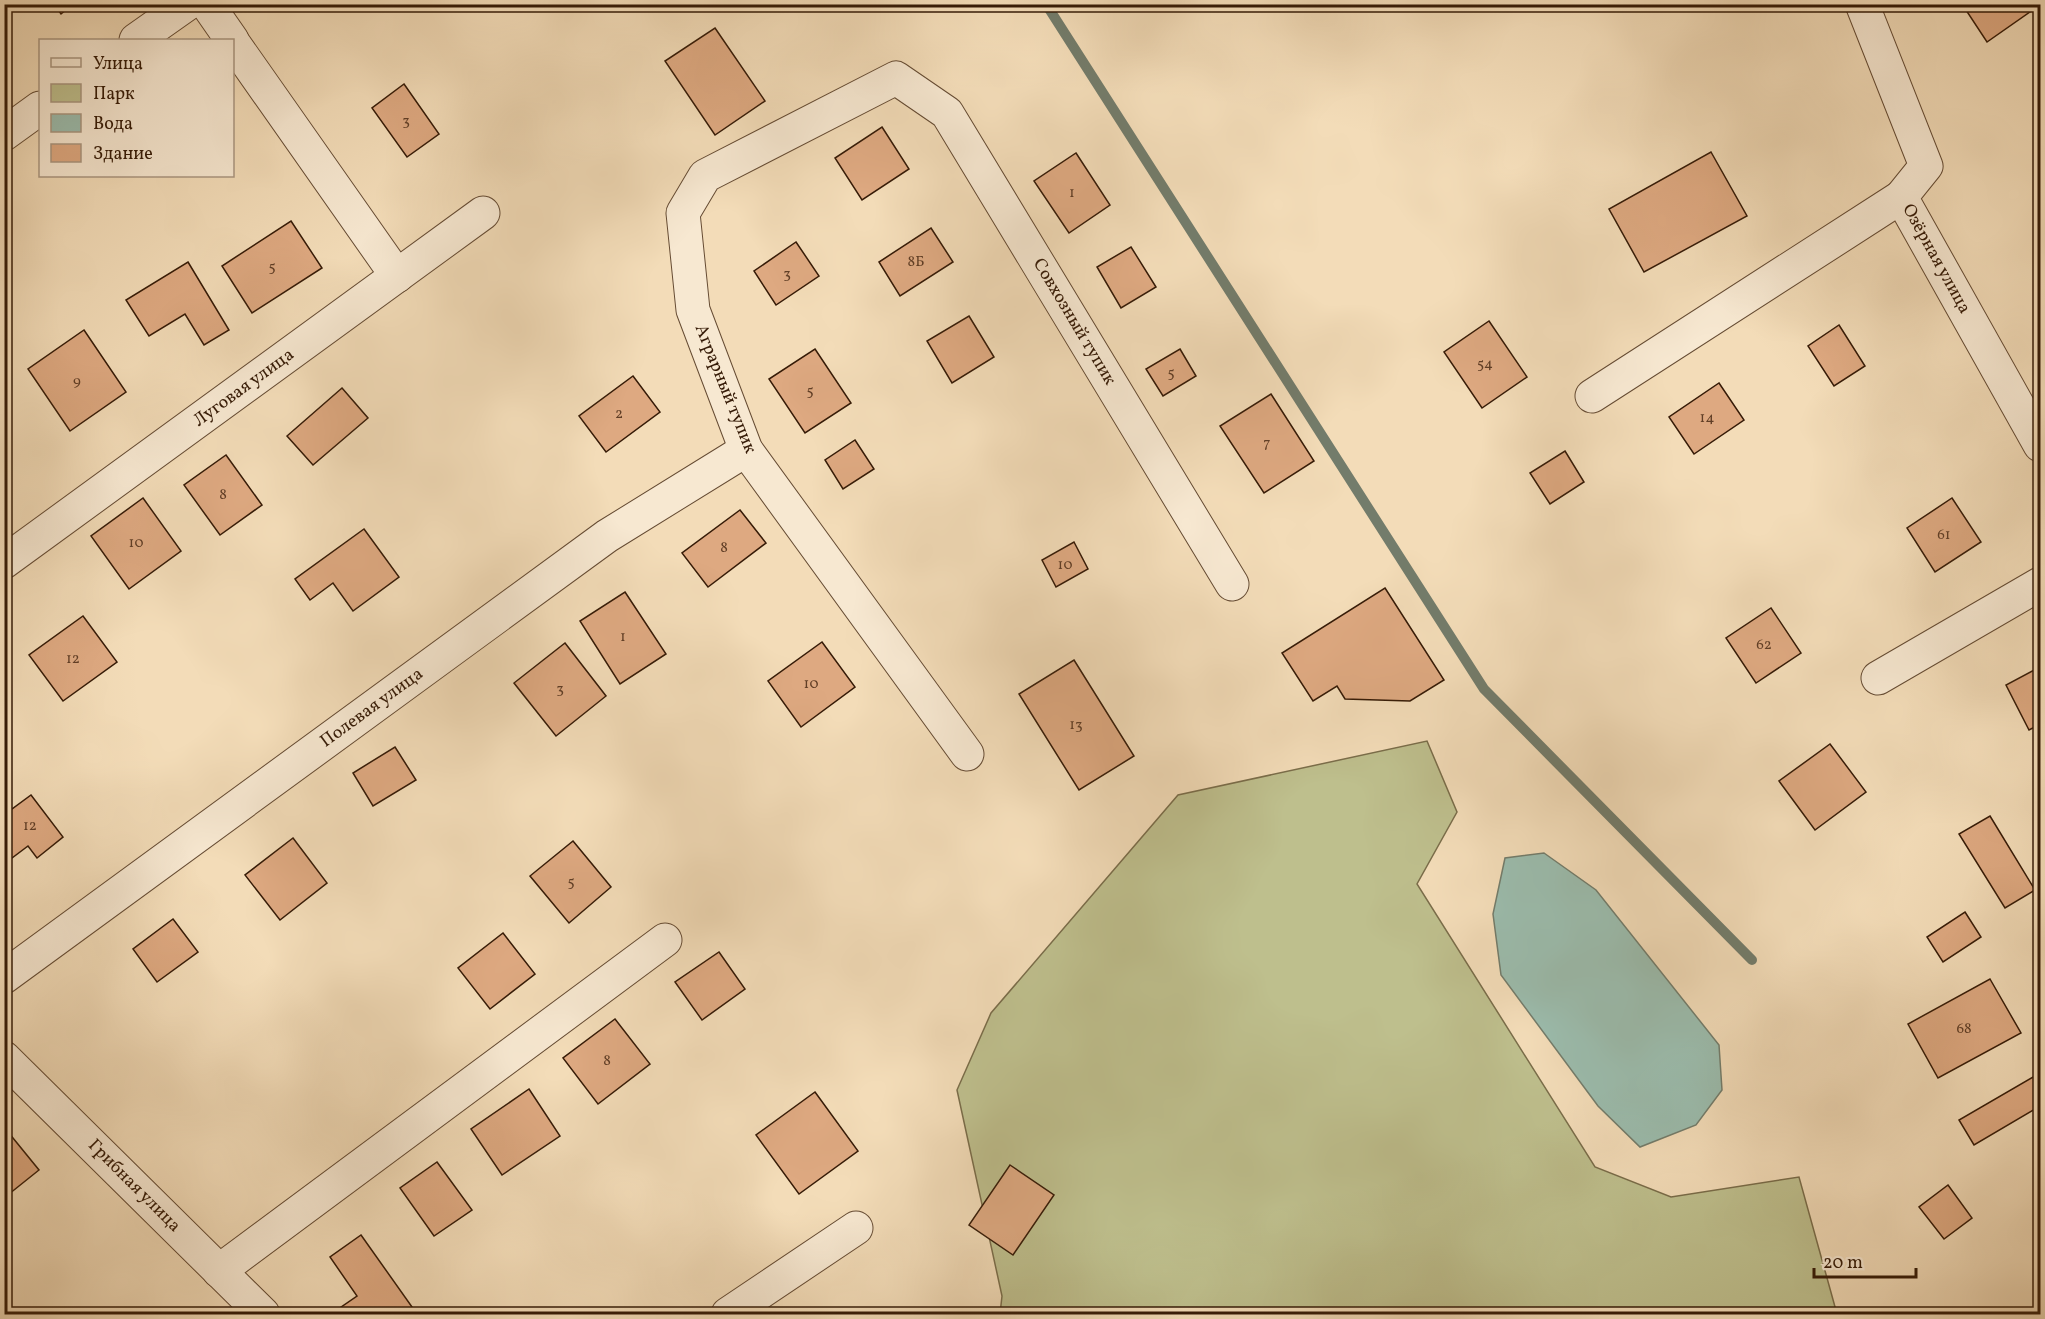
<svg xmlns="http://www.w3.org/2000/svg" width="2045" height="1319" font-family="Vollkorn,serif">
<style>
.green{fill:#bebf8d;stroke:#7a6d4a;stroke-width:1.5}
.water{fill:#9bbcad;stroke:#737c6b;stroke-width:1.5}
.lines{fill:none;stroke-linecap:round;stroke-linejoin:round}
.stream{stroke:#737c6b;stroke-width:10}
.building{fill:#dea981;stroke:#361b07;stroke-width:1.5}
.minor-casing{stroke:#654b33;stroke-width:35}
.minor{stroke:#f7e8d1;stroke-width:33}
.labels{text-anchor:middle;dominant-baseline:central;stroke-width:6;stroke-linejoin:round;paint-order:stroke}
.number-label{font-size:15px;fill:#603e26}
.street-label{font-size:18px;fill:#361b07;stroke:#f7e8d1}
</style>
<rect width="100%" height="100%" fill="#f3dcb8"/>
<filter id="stains"><feTurbulence type="fractalNoise" baseFrequency=".00333" numOctaves="4"/><feColorMatrix values="0 0 0 0 .2 0 0 0 0 .09 0 0 0 0 .02 0 0 0 .5 -.17"/></filter>
<radialGradient id="worn" r=".72"><stop offset=".6" stop-color="#630" stop-opacity="0"/><stop offset="1" stop-color="#630" stop-opacity=".3"/></radialGradient>
<path class="green" d="M1427,741L1457,812L1417,884L1595,1167L1671,1197L1799,1177L1837,1314H1000L1002,1296L957,1090L991,1013L1178,795Z"/>
<path class="water" d="M1544,853L1596,890L1719,1045L1722,1090L1696,1125L1640,1147L1598,1106L1501,975L1493,914L1505,858Z"/>
<g class="lines">
<path class="stream" d="M1046,4L1484,689L1752,960"/>
</g>
<g class="building">
<path d="M54,4H73L61,14Z"/>
<path d="M1962,4H2040V5L1987,42Z"/>
<path d="M715,28L765,101L715,135L665,61Z"/>
<path d="M404,84L439,134L407,157L372,108Z"/>
<path d="M882,127L909,169L862,200L835,158Z"/>
<path d="M1711,152L1747,216L1644,272L1609,209Z"/>
<path d="M1076,153L1110,205L1069,233L1034,181Z"/>
<path d="M291,221L322,268L252,313L222,266Z"/>
<path d="M931,228L953,262L900,296L879,262Z"/>
<path d="M796,242L819,276L776,305L754,271Z"/>
<path d="M1131,247L1156,287L1121,308L1097,267Z"/>
<path d="M188,262L229,330L204,345L185,314L149,336L126,300Z"/>
<path d="M969,316L994,357L952,383L927,341Z"/>
<path d="M1489,321L1527,377L1482,408L1444,352Z"/>
<path d="M1839,325L1865,366L1834,386L1808,346Z"/>
<path d="M84,330L126,392L70,431L28,369Z"/>
<path d="M815,349L851,403L805,433L769,379Z"/>
<path d="M1180,349L1196,376L1163,396L1146,369Z"/>
<path d="M633,376L660,412L606,452L579,416Z"/>
<path d="M1719,383L1744,420L1694,454L1669,417Z"/>
<path d="M342,388L368,418L313,465L287,436Z"/>
<path d="M1271,394L1314,461L1264,493L1220,426Z"/>
<path d="M855,440L874,469L843,489L825,460Z"/>
<path d="M1565,451L1584,482L1550,504L1530,473Z"/>
<path d="M226,455L262,505L220,535L184,485Z"/>
<path d="M143,498L181,551L129,589L91,536Z"/>
<path d="M1952,498L1981,542L1935,572L1907,528Z"/>
<path d="M740,510L766,543L708,587L682,553Z"/>
<path d="M364,529L399,577L353,611L333,583L310,600L295,579Z"/>
<path d="M1074,542L1088,569L1056,587L1042,560Z"/>
<path d="M1385,588L1444,680L1410,701L1345,699L1337,686L1313,701L1282,653Z"/>
<path d="M625,592L666,654L620,684L580,621Z"/>
<path d="M1771,608L1801,653L1756,683L1726,638Z"/>
<path d="M83,616L117,662L63,701L29,655Z"/>
<path d="M822,642L855,687L801,727L768,681Z"/>
<path d="M565,643L606,696L556,736L514,683Z"/>
<path d="M1074,660L1134,756L1079,790L1019,694Z"/>
<path d="M2040,667V724L2029,730L2006,685Z"/>
<path d="M1830,744L1866,792L1815,830L1779,781Z"/>
<path d="M395,747L416,780L373,806L353,773Z"/>
<path d="M31,795L63,837L37,858L28,846L4,864V815Z"/>
<path d="M1990,816L2035,890L2005,908L1959,834Z"/>
<path d="M293,838L327,883L280,920L245,875Z"/>
<path d="M573,841L611,887L569,923L530,876Z"/>
<path d="M1965,912L1981,937L1943,962L1927,937Z"/>
<path d="M173,919L198,952L157,982L133,949Z"/>
<path d="M503,933L535,974L490,1009L458,968Z"/>
<path d="M719,952L745,989L702,1020L675,982Z"/>
<path d="M1990,979L2021,1033L1938,1078L1908,1024Z"/>
<path d="M615,1019L650,1064L598,1104L563,1058Z"/>
<path d="M2033,1077L2040,1090V1106L1974,1145L1959,1120Z"/>
<path d="M529,1089L560,1136L502,1175L471,1129Z"/>
<path d="M815,1092L858,1151L799,1194L756,1135Z"/>
<path d="M4,1127L39,1170L4,1198Z"/>
<path d="M437,1162L472,1210L434,1236L400,1188Z"/>
<path d="M1010,1165L1054,1195L1013,1255L969,1225Z"/>
<path d="M1948,1185L1972,1218L1944,1239L1919,1207Z"/>
<path d="M361,1235L417,1314H331L357,1296L330,1257Z"/>
</g>
<g class="lines">
<g class="minor-casing">
<g id="minor">
<path d="M207,4L232,40"/>
<path d="M1862,4L1926,166L1901,197L2040,445"/>
<path d="M136,40L187,4"/>
<path d="M232,41L397,276"/>
<path d="M4,134L40,108"/>
<path d="M1592,396L1901,197"/>
<path d="M4,562L483,213"/>
<path d="M1878,678L2040,584"/>
<path d="M967,754L746,450L693,310L683,213L705,176L896,78L947,113L1232,584"/>
<path d="M4,977L607,536L746,450"/>
<path d="M4,1058L263,1314"/>
<path d="M219,1271L665,940"/>
<path d="M728,1314L856,1228"/>
</g>
</g>
<use href="#minor" class="minor"/>
</g>
<g class="labels">
<g class="number-label">
<text x="406" y="121">3</text>
<text x="1072" y="193">1</text>
<text x="916" y="262">8Б</text>
<text x="272" y="267">5</text>
<text x="787" y="274">3</text>
<text x="1485" y="364">54</text>
<text x="1171" y="373">5</text>
<text x="77" y="381">9</text>
<text x="810" y="391">5</text>
<text x="619" y="414">2</text>
<text x="1707" y="418">14</text>
<text x="1267" y="443">7</text>
<text x="223" y="495">8</text>
<text x="1944" y="535">61</text>
<text x="136" y="543">10</text>
<text x="724" y="548">8</text>
<text x="1065" y="565">10</text>
<text x="623" y="637">1</text>
<text x="1764" y="645">62</text>
<text x="73" y="659">12</text>
<text x="811" y="684">10</text>
<text x="560" y="689">3</text>
<text x="1076" y="725">13</text>
<text x="30" y="826">12</text>
<text x="571" y="882">5</text>
<text x="1964" y="1029">68</text>
<text x="607" y="1061">8</text>
</g>
<g class="street-label">
<text transform="translate(1936 259) rotate(61)">Озёрная улица</text>
<text transform="translate(1074 322) rotate(59)">Совхозный тупик</text>
<text transform="translate(244 388) rotate(-36)">Луговая улица</text>
<text transform="translate(725 389) rotate(68)">Аграрный тупик</text>
<text transform="translate(372 708) rotate(-36)">Полевая улица</text>
<text transform="translate(134 1186) rotate(45)">Грибная улица</text>
</g>
</g>
<rect width="2045" height="1319" fill="none" stroke="#f3dcb8" stroke-width="24"/>
<rect x="6" y="6" width="2033" height="1307" fill="none" stroke="#361b07" stroke-width="3"/>
<rect x="12" y="12" width="2021" height="1295" fill="none" stroke="#361b07" stroke-width="1.5"/>
<rect x="39" y="39" width="195" height="138" fill="#f7e8d1" stroke="#aa9680" stroke-width="1.5"/>
<rect x="51" y="58" width="30" height="9" fill="#f7e8d1" stroke="#aa9680" stroke-width="1.5"/>
<text x="93" y="69" font-size="18" fill="#361b07">Улица</text>
<rect x="51" y="84" width="30" height="18" fill="#bebf8d" stroke="#aa9680" stroke-width="1.5"/>
<text x="93" y="99" font-size="18" fill="#361b07">Парк</text>
<rect x="51" y="114" width="30" height="18" fill="#9bbcad" stroke="#aa9680" stroke-width="1.5"/>
<text x="93" y="129" font-size="18" fill="#361b07">Вода</text>
<rect x="51" y="144" width="30" height="18" fill="#dea981" stroke="#aa9680" stroke-width="1.5"/>
<text x="93" y="159" font-size="18" fill="#361b07">Здание</text>
<path d="M1814 1268v9h102v-9" fill="none" stroke="#361b07" stroke-width="3"/>
<text x="1823" y="1268" font-size="18" fill="#361b07" stroke="#f7e8d1" stroke-width="4.5" paint-order="stroke">20 m</text>
<rect width="100%" height="100%" filter="url(#stains)"/>
<rect width="100%" height="100%" fill="url(#worn)"/>
</svg>
